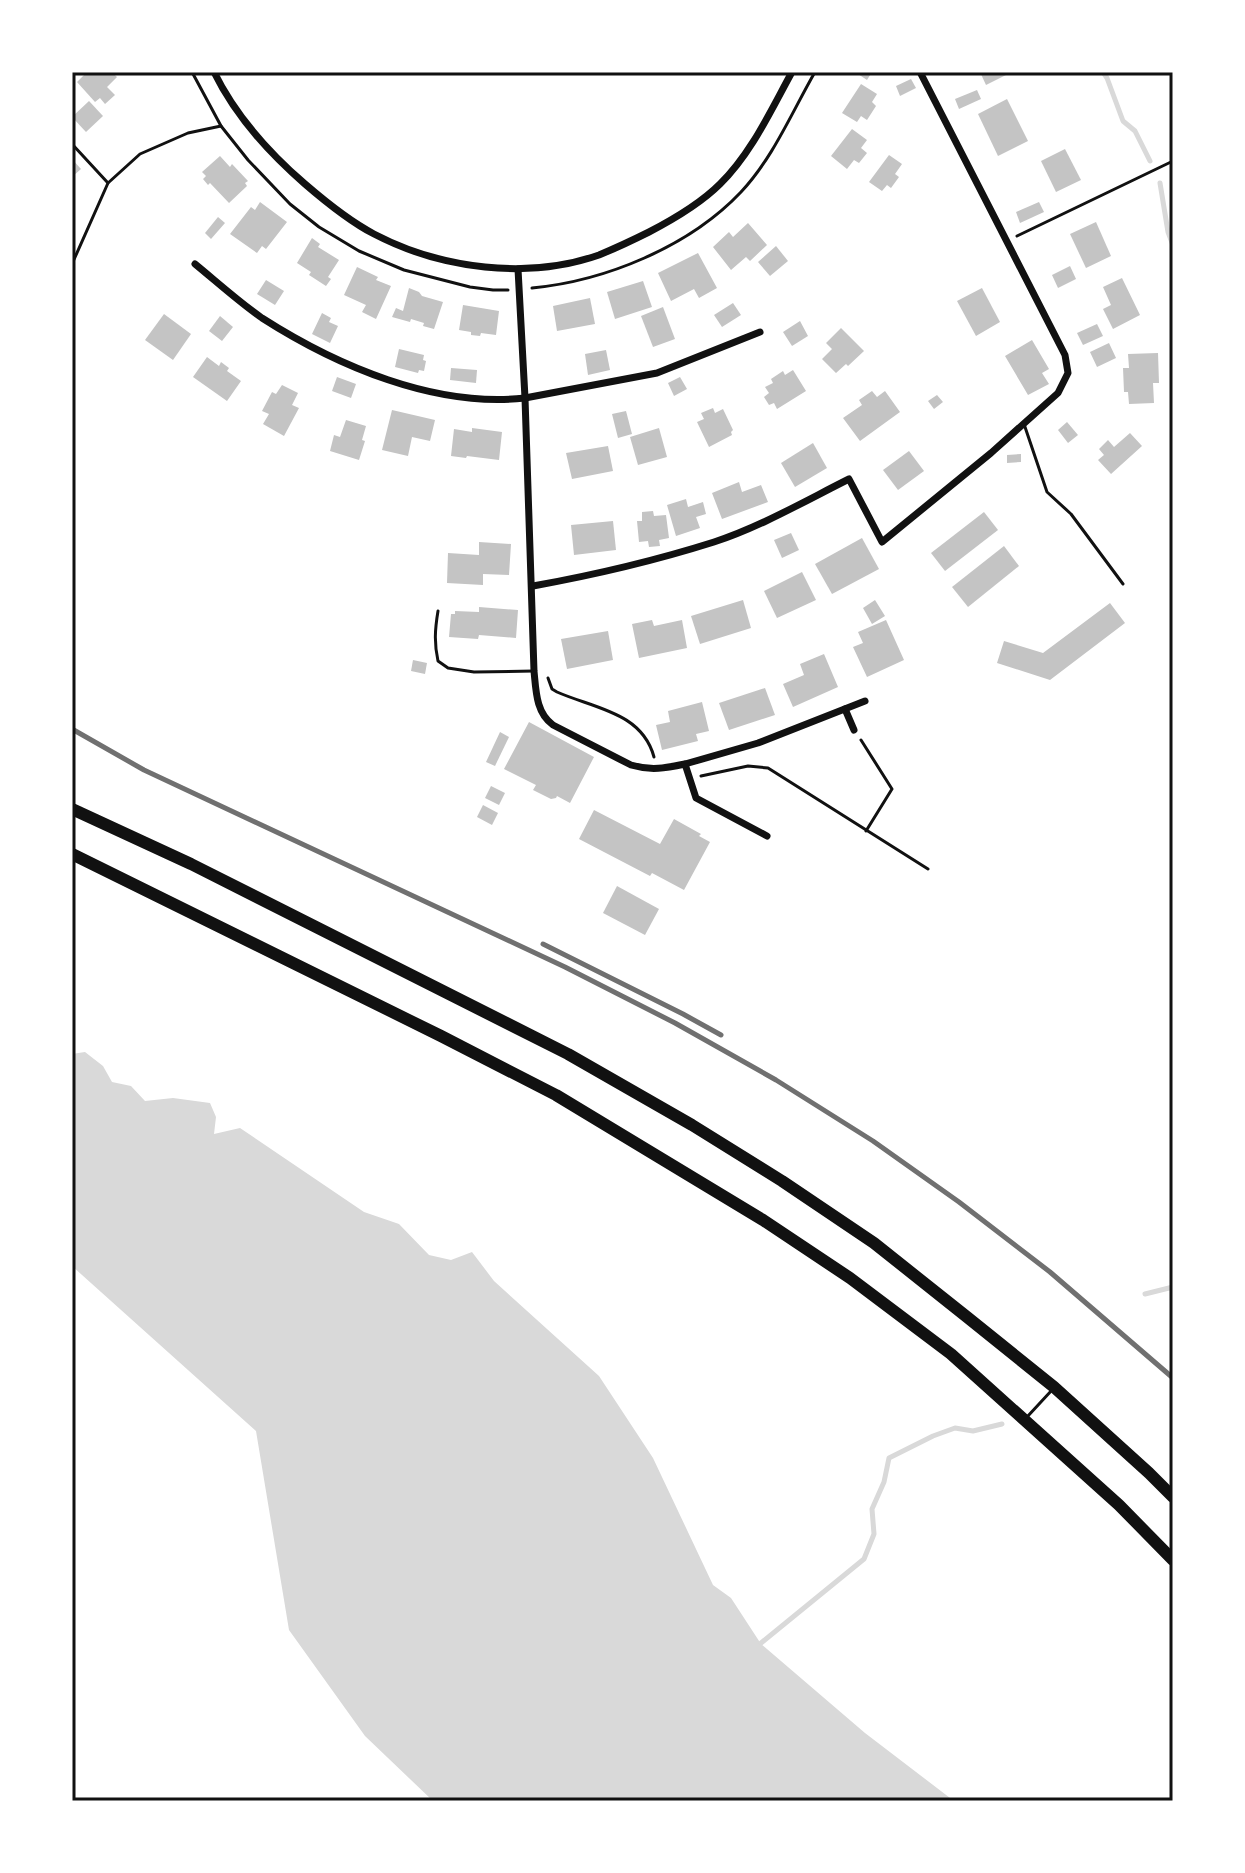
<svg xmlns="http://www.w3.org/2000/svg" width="1245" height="1873" font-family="'PT Sans Narrow',sans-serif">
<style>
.water{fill:#d9d9d9}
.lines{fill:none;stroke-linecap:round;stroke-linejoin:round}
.stream{stroke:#d9d9d9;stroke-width:5}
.building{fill:#c4c4c4}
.path{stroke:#111;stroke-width:3}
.service{stroke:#111;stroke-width:3}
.minor{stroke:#111;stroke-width:7}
.motorway{stroke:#111;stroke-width:12}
.rail{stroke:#707070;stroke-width:5}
.neatline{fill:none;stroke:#111;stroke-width:3}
</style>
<rect width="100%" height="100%" fill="#fff"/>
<path class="water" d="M85,1052L103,1066L112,1082L131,1086L145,1101L173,1098L210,1103L216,1117L214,1134L240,1128L364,1212L399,1224L429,1255L451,1260L472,1252L494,1281L599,1376L653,1458L713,1585L731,1598L761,1644L865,1733L954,1801H433L365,1736L289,1630L256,1431L72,1266V1054Z"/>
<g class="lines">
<g class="stream">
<path d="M1103,72L1107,78L1123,121L1135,131L1150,161"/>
<path d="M1160,183L1168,232L1173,245"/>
<path d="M1145,1294L1173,1287"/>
<path d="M761,1643L864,1559L874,1534L872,1509L884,1482L889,1458L933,1436L955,1428L973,1431L1002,1424"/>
</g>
</g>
<g class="building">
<path d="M87,72H112L117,77L107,87L115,95L105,104L100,98L95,102L77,82Z"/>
<path d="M855,72H872L867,80Z"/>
<path d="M980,72H1012L986,85Z"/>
<path d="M911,79L916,88L900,96L896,86Z"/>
<path d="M861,84L877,94L872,102L876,106L867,120L861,116L857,122L842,113Z"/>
<path d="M977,90L981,99L959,109L955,99Z"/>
<path d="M1007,99L1028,141L998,156L978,114Z"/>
<path d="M89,101L103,116L86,132L72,117Z"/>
<path d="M852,129L867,140L861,148L867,153L859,163L854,160L847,169L831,156Z"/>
<path d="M1065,149L1081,180L1056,192L1041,161Z"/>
<path d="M889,155L902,164L895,174L899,177L891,188L887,185L882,191L869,182Z"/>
<path d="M220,156L230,167L232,164L248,181L245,183L247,186L229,203L210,183L208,185L203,179L206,176L202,172Z"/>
<path d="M72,159L81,169L72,177Z"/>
<path d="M260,202L287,222L266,249L262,246L257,253L230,234L251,207L255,210Z"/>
<path d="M1039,202L1044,212L1020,223L1016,212Z"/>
<path d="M218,217L225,223L211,239L205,233Z"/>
<path d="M1096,222L1111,256L1086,268L1070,234Z"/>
<path d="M748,223L767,245L750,261L746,257L731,270L713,247L729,232L733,237Z"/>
<path d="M312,238L320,244L318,247L339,260L328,277L331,279L326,286L309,275L311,272L297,263Z"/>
<path d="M776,246L788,261L770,276L758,262Z"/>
<path d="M698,253L717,288L699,298L694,289L671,301L658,273Z"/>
<path d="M1070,266L1076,279L1058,288L1052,275Z"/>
<path d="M357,267L378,277L376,280L391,286L376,319L362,312L366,305L344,295Z"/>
<path d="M1122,278L1140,315L1113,329L1103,309L1111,305L1103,287Z"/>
<path d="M266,280L284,291L275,305L257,294Z"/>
<path d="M643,281L652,307L615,319L607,292Z"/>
<path d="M409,288L419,292L422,296L443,302L434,329L423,326L424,323L411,319L410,322L392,317L396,308L403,311Z"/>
<path d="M982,288L1000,322L976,336L957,301Z"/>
<path d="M590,298L595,324L557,331L553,306Z"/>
<path d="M733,303L741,315L722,327L714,315Z"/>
<path d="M463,305L499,311L496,335L481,333L480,336L471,335V332L459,330Z"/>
<path d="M663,307L675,339L653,347L641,316Z"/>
<path d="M322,313L331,318L329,322L338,326L330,343L312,334Z"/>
<path d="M164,314L191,334L173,360L145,340Z"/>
<path d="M220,316L233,327L222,341L209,331Z"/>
<path d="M800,321L808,336L792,346L783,332Z"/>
<path d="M1097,324L1103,336L1083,345L1077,333Z"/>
<path d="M841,328L864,351L848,366L846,364L836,373L822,359L832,349L826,343Z"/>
<path d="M1032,340L1049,369L1042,373L1049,384L1028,395L1005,356Z"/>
<path d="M1109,343L1116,358L1097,367L1090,352Z"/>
<path d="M399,349L424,355L423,360L426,361L424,371L419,370L418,373L395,367Z"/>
<path d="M606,350L610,370L588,375L585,354Z"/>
<path d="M1158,353L1159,383H1153L1154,403L1129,404L1128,392H1124L1123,368H1129L1128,354Z"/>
<path d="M207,357L219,366L221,362L229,368L227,371L241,381L227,401L193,377Z"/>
<path d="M451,368L477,370L476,383L450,380Z"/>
<path d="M793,370L806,391L777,409L774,403L769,405L764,397L769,393L765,387L773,383L771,379L783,371L785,375Z"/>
<path d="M337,377L356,384L351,398L332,391Z"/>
<path d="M680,377L687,389L674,396L668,383Z"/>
<path d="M282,385L298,393L292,405L299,408L284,436L263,424L269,414L262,411L272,392L276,394Z"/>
<path d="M872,391L877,397L885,391L900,412L860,441L843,418L862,405L859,400Z"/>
<path d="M937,395L943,402L934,409L928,401Z"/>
<path d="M713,408L715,413L723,409L733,430L731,432L732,435L709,447L697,422L704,419L701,413Z"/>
<path d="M392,410L435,420L430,441L412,437L408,456L382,450Z"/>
<path d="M626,411L632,434L618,438L612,414Z"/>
<path d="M346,420L366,426L362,440L365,441L359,460L330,451L334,435L340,437Z"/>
<path d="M1067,422L1078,435L1068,443L1058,430Z"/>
<path d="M472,428L502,432L499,460L467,456L466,458L451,456L454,429L472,432Z"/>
<path d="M659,428L667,457L638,465L630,437Z"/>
<path d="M1130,433L1142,446L1111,474L1098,460L1104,455L1099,449L1108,440L1114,447Z"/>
<path d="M813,443L827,468L795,487L781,463Z"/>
<path d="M608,446L613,471L572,479L566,453Z"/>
<path d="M909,451L924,471L898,490L883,470Z"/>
<path d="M1021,454V462L1007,463V455Z"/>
<path d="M739,482L742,492L761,485L768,502L722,519L712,493Z"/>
<path d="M686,499L688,507L703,502L706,514L696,517L700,528L676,536L667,505Z"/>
<path d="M653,511L654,516L666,515L669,538L659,540L660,546L649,547L648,541L639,542L637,521H642V512Z"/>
<path d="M984,512L998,530L945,571L931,553Z"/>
<path d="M613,521L616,550L574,555L571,525Z"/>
<path d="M791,533L799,550L782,558L774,540Z"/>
<path d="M862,538L879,569L832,594L815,564Z"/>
<path d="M479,542L511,544L509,575L483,574V585L447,583L448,553L479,555Z"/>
<path d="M1004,546L1019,566L968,607L952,587Z"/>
<path d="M802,572L816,600L777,618L764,591Z"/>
<path d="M743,600L751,628L700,644L691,616Z"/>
<path d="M875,600L885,616L872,624L863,608Z"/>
<path d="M1110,603L1125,623L1050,680L997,663L1004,641L1043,653Z"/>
<path d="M479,607L518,610L516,638L479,635L478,639L449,637L451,614H455V611L479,612Z"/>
<path d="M652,620L654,626L682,620L687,648L639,658L632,624Z"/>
<path d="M886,620L904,660L867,677L853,647L863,643L858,632Z"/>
<path d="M608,631L613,660L567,669L561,639Z"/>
<path d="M824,654L838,687L793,707L783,684L804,675L800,664Z"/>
<path d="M413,660L427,663L425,674L411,671Z"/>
<path d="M765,688L775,715L729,730L719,703Z"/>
<path d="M702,702L709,731L696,734L698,741L662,750L656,725L670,722L668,711Z"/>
<path d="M529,722L594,757L570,803L557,796L556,798L551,799L533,790L536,785L504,769Z"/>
<path d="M500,732L509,737L495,766L486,762Z"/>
<path d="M491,786L505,793L499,805L485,798Z"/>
<path d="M483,805L498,813L492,825L477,817Z"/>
<path d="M594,810L660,844L674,819L701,834L699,836L710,842L684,890L652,873L650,876L579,839Z"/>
<path d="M617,886L659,909L645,935L603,913Z"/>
</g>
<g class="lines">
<g class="path">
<path d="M192,72L221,126L248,160L290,204L319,227L359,251L404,270L470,287L493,290H508"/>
<path d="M72,144L108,183"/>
<path d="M1017,236L1173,161"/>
<path d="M72,264L108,183L140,154L188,133L221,126"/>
<path d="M532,288C605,281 689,247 741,192C773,158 792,112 815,72"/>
<path d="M548,678L552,689L557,692C593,708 642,712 654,757"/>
<path d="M861,740L892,789L866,831"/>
<path d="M701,776L748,766L768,768L928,869"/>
</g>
<g class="service">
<path d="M1024,424L1047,492L1071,514L1123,584"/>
<path d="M438,611C435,629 434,643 438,661L448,668L474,672L534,671"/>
<path d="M1027,1417L1052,1390"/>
</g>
<g class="minor">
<path d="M214,72C236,117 268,152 305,184C327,203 349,221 374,234C441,269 528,280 599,255C616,248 633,240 649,232C674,219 700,204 720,184C751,154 771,110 792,72"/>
<path d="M195,264C217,282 239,302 262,318C337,366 435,408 525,398L657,373L760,332"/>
<path d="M518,269L525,398L534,671C536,691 536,713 553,725L631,765C651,771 666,768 685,764L696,798L767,836"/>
<path d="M533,586C594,575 654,561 714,542C760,527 805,501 849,479L882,542L991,453L1058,393L1068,373L1065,355L920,72"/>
<path d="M845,709L854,730"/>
<path d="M685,764L758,743L865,701"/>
</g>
<g class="motorway">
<path d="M72,809L191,864L568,1054L692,1125L782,1181L874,1243L967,1317L1054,1387L1149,1473L1173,1497"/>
<path d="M72,854L441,1036L556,1095L763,1220L850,1278L951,1354L1119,1505L1173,1560"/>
</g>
<g class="rail">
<path d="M72,729L144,770L565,967L675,1023L776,1080L873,1141L959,1202L1050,1272L1173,1378"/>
<path d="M543,944L683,1014L721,1035"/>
</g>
</g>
<rect width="1245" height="1873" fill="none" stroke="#ffffff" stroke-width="148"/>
<rect x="74" y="74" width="1097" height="1725" class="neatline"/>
</svg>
